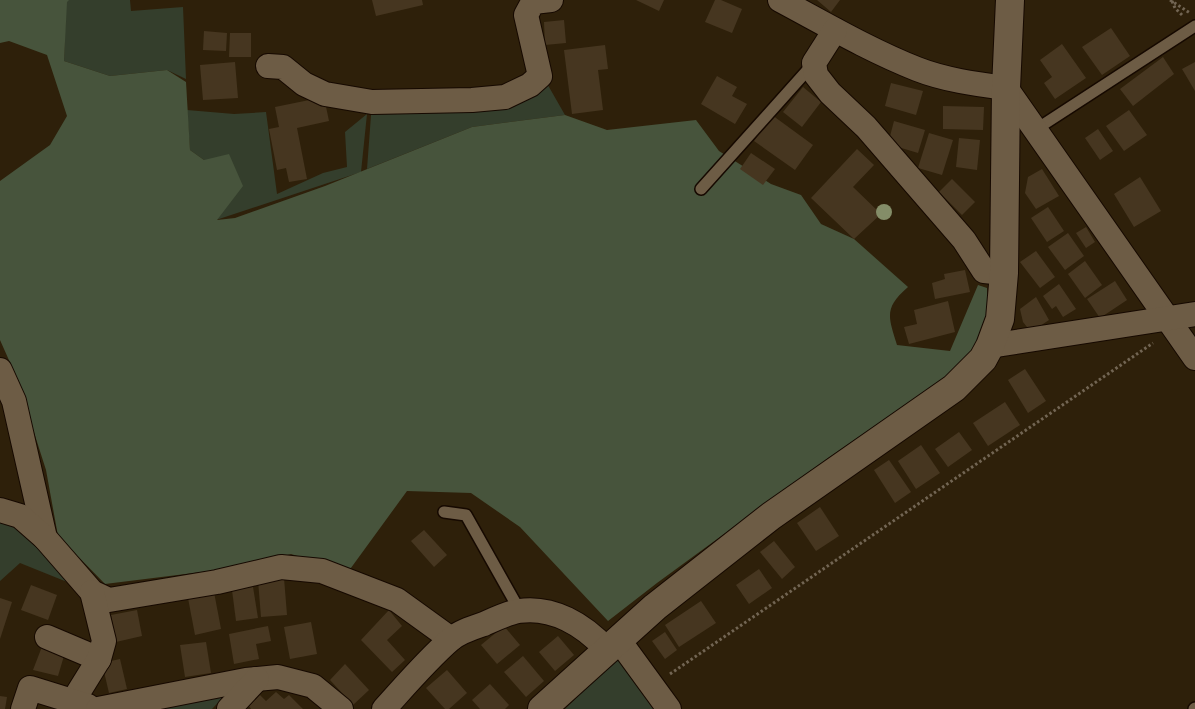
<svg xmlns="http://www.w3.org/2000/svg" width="1195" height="709" font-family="Jost,sans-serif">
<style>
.green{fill:#343e2c}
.forest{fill:#47543c}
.building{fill:#463620}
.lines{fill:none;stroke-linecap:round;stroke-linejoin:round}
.service-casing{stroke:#160900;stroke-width:14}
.minor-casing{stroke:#160900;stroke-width:26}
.tertiary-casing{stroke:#160900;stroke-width:30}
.path{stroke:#726553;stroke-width:3;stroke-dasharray:2.5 2.5;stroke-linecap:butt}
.service{stroke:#6d5c45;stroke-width:11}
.minor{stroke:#6d5c45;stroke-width:24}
.tertiary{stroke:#6d5c45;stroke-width:28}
.tree{fill:#848d68}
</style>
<rect width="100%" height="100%" fill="#2e200a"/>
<g class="green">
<path d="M66,0H130L131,11L183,7L186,79L167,70L110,76L64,61Z"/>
<path d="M545,80L565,115L472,127L367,169L372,102L487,106Z"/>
<path d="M187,110L234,114L266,112L277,194L323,173L347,167L345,132L367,114L361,172L216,220L204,160L190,150Z"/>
<path d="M0,512L92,592L20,563L0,581Z"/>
<path d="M618,657L654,709H565Z"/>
<path d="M228,692L212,709H147Z"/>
</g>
<path class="forest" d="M0,0H69L67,2L64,61L110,76L167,70L186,82L190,150L204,160L229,154L243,186L217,220L235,218L325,186L472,127L565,115L607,130L696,120L719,151L771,184L801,195L821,224L854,239L908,287C884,308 888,316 897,345L950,351L978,285L987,288L988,311L972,359L828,458L657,583L608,621L520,527L471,493L407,491L348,572L291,554L242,567L105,584L58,536L46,470L16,376L0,340V181L50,145L67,116L47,55L9,41L0,43Z"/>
<g class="building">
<path d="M372,0H422L423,5L376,16Z"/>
<path d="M636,0H664L659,11Z"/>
<path d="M715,0H721L742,9L732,33L705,22Z"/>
<path d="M817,0H840L831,12Z"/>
<path d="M564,20L566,43L545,45L544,22Z"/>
<path d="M1111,28L1130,56L1102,75L1082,47Z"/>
<path d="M204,31L227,33L226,51L203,50Z"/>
<path d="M230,33H251V57H229Z"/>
<path d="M1062,44L1086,78L1055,99L1044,83L1052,77L1040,60Z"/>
<path d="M605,45L608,69L598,70L603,110L572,114L564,50Z"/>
<path d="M1163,57L1174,74L1133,106L1120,89Z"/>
<path d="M235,62L238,98L203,100L200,65Z"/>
<path d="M1195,62V91L1182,69Z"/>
<path d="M717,76L737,87L732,96L747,104L735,124L701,104Z"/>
<path d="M891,83L923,91L916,115L885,106Z"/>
<path d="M803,87L821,102L802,127L783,112Z"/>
<path d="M324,97L329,121L297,128L307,179L289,182L286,168L277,170L269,129L279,127L275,107Z"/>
<path d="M943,106L984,107L983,130L943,129Z"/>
<path d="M1129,110L1147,135L1124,151L1106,126Z"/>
<path d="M772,115L813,145L795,170L754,141Z"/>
<path d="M894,121L925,130L918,153L888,144Z"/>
<path d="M1098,129L1113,151L1100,160L1085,138Z"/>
<path d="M929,133L953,140L942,175L918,168Z"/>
<path d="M959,138L980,140L977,170L956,167Z"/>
<path d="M857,149L874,165L853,187L881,214L854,239L811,198Z"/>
<path d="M751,153L775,169L763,185L740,169Z"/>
<path d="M1042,169L1059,196L1036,209L1025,193L1028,177Z"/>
<path d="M1140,177L1161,211L1134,227L1114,194Z"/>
<path d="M952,179L975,202L962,215L939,192Z"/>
<path d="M1048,207L1064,231L1047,242L1031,218Z"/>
<path d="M1086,227L1095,242L1086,248L1076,233Z"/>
<path d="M1068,233L1084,256L1065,270L1048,247Z"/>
<path d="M1036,251L1055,277L1040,288L1020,262Z"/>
<path d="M1085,261L1102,285L1085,298L1068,274Z"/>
<path d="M965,270L970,292L935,299L932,283L945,279L944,274Z"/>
<path d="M1115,281L1127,300L1100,318L1087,299Z"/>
<path d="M1059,284L1076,309L1063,317L1056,306L1052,309L1043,296Z"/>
<path d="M1036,297L1049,320L1031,332L1023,322L1020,309Z"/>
<path d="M948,301L955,332L909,344L904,327L917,324L914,310Z"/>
<path d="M1025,369L1046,401L1028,413L1008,380Z"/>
<path d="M1005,402L1020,425L988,446L973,423Z"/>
<path d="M959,432L972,450L948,467L935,449Z"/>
<path d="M921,445L940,473L916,489L898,461Z"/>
<path d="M889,460L911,492L895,503L874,470Z"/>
<path d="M820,507L839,536L816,551L797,523Z"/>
<path d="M424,530L447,555L434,567L411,541Z"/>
<path d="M774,541L795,567L782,579L760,552Z"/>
<path d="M759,569L772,588L749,604L736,585Z"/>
<path d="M284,578L287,615L261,617L258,580Z"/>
<path d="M31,585L57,595L48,620L21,610Z"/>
<path d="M253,587L258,618L236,621L232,590Z"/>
<path d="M214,592L221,629L195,635L188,598Z"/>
<path d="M0,598L12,602L0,639Z"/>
<path d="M701,601L716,623L679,647L665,625Z"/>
<path d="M137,610L142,636L116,642L111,615Z"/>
<path d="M389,610L402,626L387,640L405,660L392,672L361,640Z"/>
<path d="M311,622L317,654L290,659L284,627Z"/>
<path d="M268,626L271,641L256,644L259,659L234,664L229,634Z"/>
<path d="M504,626L520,645L497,664L481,645Z"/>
<path d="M665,632L677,650L665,659L652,641Z"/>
<path d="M558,636L574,655L555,671L539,652Z"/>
<path d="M206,642L211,673L185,677L180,645Z"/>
<path d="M43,644L66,649L58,676L33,670Z"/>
<path d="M523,656L544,681L526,697L504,672Z"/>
<path d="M120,659L127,689L109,693L102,663Z"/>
<path d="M345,664L369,690L353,705L330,680Z"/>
<path d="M447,670L467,693L449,709H445L426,688Z"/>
<path d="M490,684L509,705L505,709H480L472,700Z"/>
<path d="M276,692L284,699L289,695L303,709H251L249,706L260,695L266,701Z"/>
<path d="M0,696L7,697L5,709H0Z"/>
</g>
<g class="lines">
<g class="service-casing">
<g id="service">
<path d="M1035,130L1195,26"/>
<path d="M701,189L813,64"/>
<path d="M444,512L466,515L520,611"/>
<path d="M1194,709L1195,708"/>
</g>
</g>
<g class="minor-casing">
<g id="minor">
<path d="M780,0C825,24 869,50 917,69C945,80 976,84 1006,88L1195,358"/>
<path d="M835,30L814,63L816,75L830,93L866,127L964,240L984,271L1004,273"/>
<path d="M268,66L283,67L304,84L325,94L372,102L472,100L505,97L530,85L540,76L526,15L533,2L551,0"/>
<path d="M990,346L1195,314"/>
<path d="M0,370L14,401L45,538"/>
<path d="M0,510L20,516L45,538L92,592L109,600L217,582L281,567L322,571L397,600L451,639"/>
<path d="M47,637L99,659"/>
<path d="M618,639L669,709"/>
<path d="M73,701L99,659L104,641L92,592"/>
<path d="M23,709L30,688L88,706"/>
<path d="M98,709L246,680L278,677L313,686L341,709"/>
<path d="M229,709L257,679"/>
<path d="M384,709C404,687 427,660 450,640C459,632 472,628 484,624C495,619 507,613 519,611C553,606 584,625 606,649"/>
</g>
</g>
<g class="tertiary-casing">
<path id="tertiary" d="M542,709L655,607L771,516L954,388L983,359L990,346L1000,319L1004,273L1006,88L1010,0"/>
</g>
<g class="path">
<path d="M1170,0L1190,13"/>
<path d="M1172,1L1175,8L1183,16"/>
<path d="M670,674L1153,343"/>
</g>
<use href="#service" class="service"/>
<use href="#minor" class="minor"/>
<use href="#tertiary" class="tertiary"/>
</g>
<circle class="tree" cx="884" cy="212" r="8"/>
</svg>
